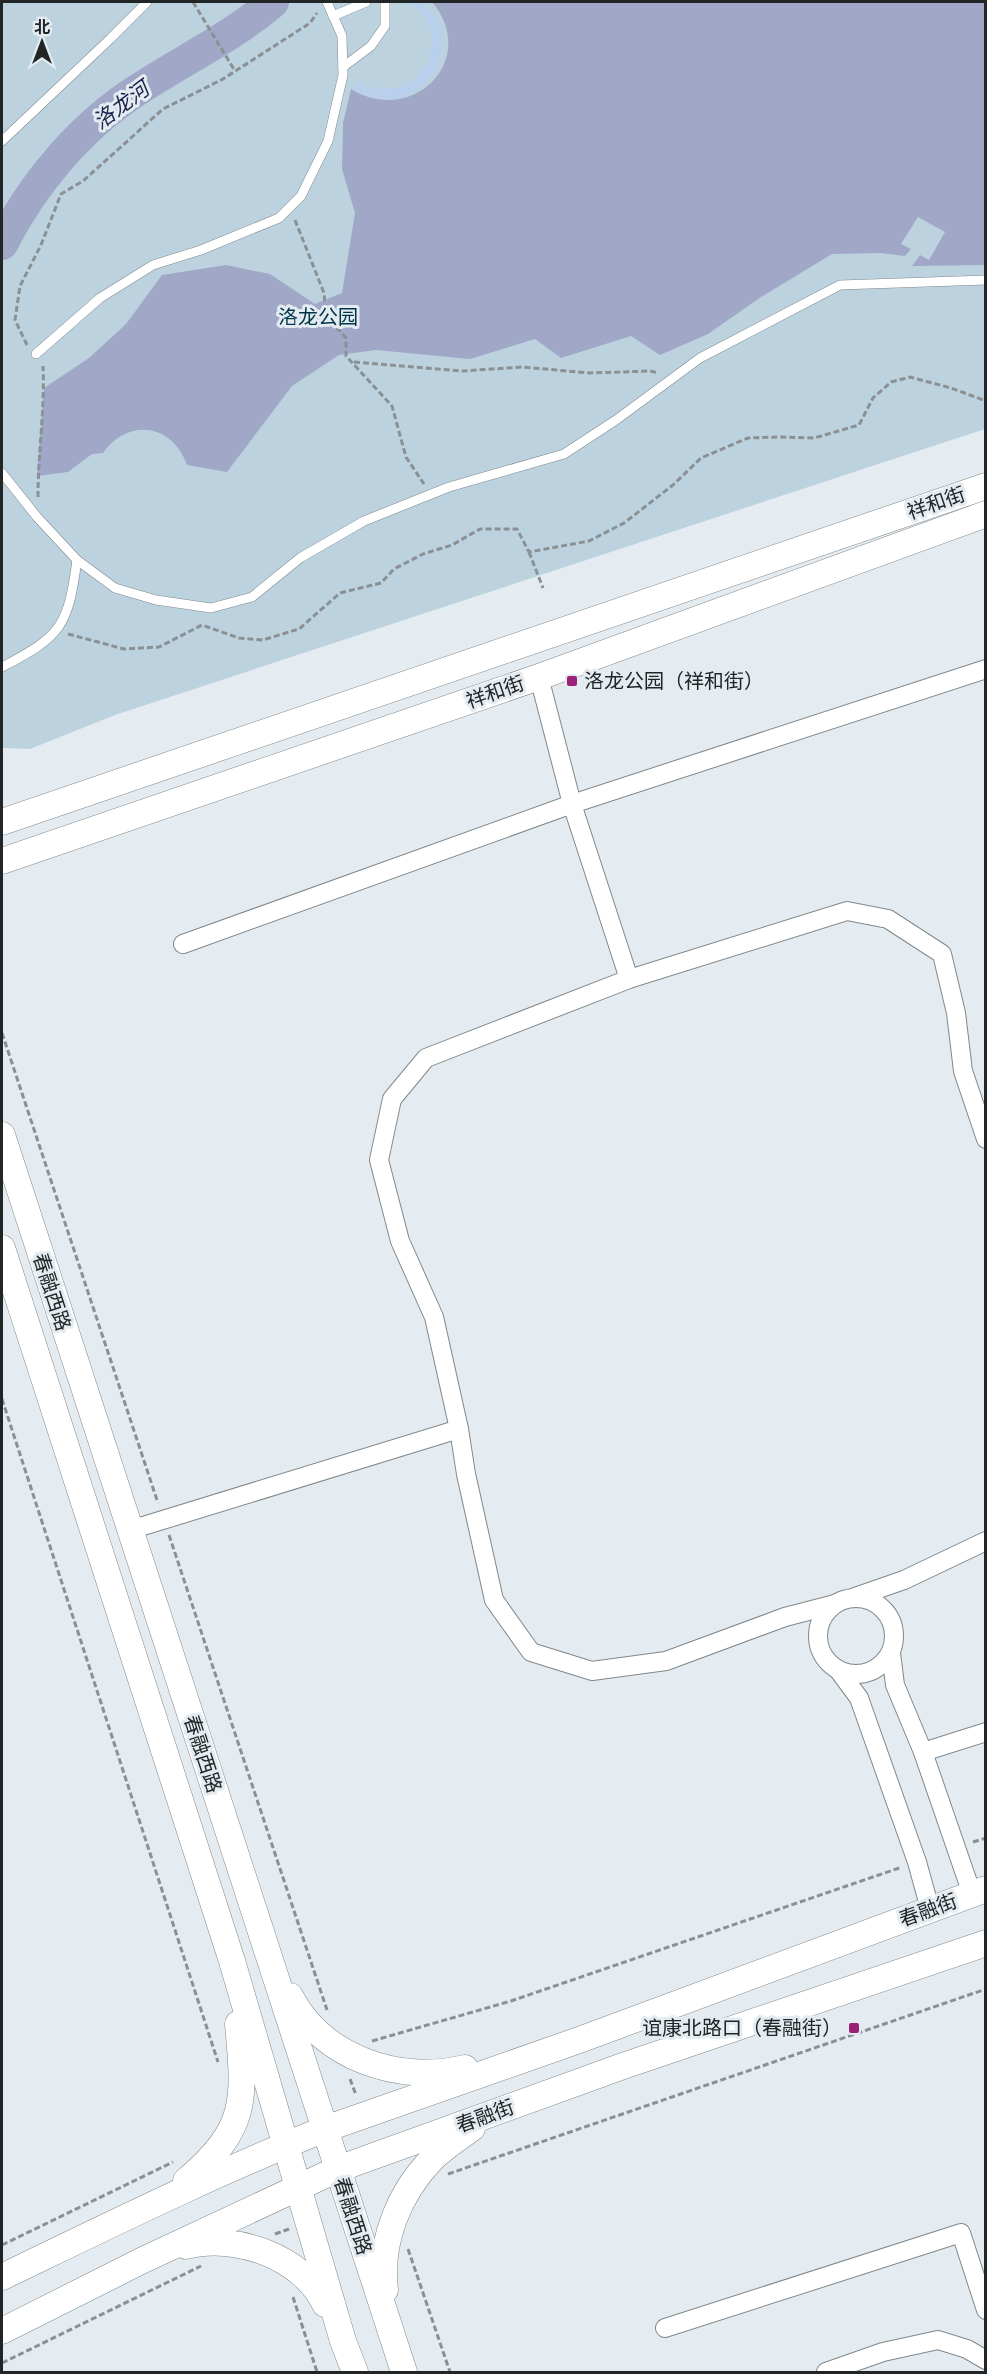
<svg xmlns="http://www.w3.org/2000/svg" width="987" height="2374" font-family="Inter,'Noto Sans SC',sans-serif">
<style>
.green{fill:#bcd3df}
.water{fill:#a1a7c7}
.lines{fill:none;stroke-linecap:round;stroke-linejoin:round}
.river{stroke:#a1a7c7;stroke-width:32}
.building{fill:#b9d0ed}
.lane-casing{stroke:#80888c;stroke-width:10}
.street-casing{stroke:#80888c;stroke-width:20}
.secondary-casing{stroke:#80888c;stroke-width:27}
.path{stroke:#8a9093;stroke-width:3;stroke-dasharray:6 3;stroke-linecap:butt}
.lane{stroke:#fff;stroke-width:9}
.street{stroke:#fff;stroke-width:18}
.secondary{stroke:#fff;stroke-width:26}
.poi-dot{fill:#9b2077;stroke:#e4ecf1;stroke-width:2}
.labels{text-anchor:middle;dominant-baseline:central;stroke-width:6;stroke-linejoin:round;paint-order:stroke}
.park-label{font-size:20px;fill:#013449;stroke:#e4ecf1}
.street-label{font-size:20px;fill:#222526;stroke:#e4ecf1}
.poi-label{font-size:20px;fill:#222526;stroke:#e4ecf1;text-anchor:start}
.water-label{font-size:21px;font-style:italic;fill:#212650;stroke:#e4ecf1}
</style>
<rect width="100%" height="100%" fill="#e4ecf1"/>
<path class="green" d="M2,2H985V429L115,715L30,749L2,748Z"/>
<path class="water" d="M432,2H985V265L912,266L920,255L929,260L945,232L918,217L901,244L911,249L905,256L881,253L832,254L761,297L708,334L660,355L631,336L561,358L535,339L470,359L376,350L339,355L292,386L227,472L187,465C173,424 128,417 103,453L92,454L68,472L37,476L44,388L89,358L126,324L162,275L226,265L270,274L315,304L342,293L355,213L342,169L343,123L351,89C413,127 480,59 432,2Z"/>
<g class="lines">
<path class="river" d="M2,244C32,185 79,128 136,91C181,61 231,38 273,2"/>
</g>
<path class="building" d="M409,2H424L439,23L442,38L441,53L437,67L429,79L418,89L404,96L390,99L375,98L361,93L353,89L358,81L377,89L401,87L412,82L428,63L433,39L430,27L425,16Z"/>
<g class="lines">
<g class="lane-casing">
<g id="lane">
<path d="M333,16L366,2"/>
<path d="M343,67L371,46L385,26V2"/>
<path d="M2,141L110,39L147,2"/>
<path d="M36,354L100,298L153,265L201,250L279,218L301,196L328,141L343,75L342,36L327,2"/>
<path d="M2,473L37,517L77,560L115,588L156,600L211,608L252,597L300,558L364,521L449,487L564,454L616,420L700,358L840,285L986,280"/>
<path d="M2,667C62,636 68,626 77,560"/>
</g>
</g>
<g class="street-casing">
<g id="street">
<path d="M539,677L572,804L629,979"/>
<path d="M183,944L572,804L986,669"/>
<path d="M130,1530L459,1429"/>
<path d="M855,1597L904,1580L986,1541"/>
<circle cx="856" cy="1636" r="38"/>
<path d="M835,1604L785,1617L666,1661L592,1671L531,1652L494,1600L466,1474L459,1429L434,1317L400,1241L379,1160L392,1099L426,1058L629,979L847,911L888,919L942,954L956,1013L963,1071L986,1139"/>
<path d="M891,1653L895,1685L923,1752L972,1894"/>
<path d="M839,1671L859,1698L917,1862L930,1909"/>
<path d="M923,1752L986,1732"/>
<path d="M665,2328L961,2233L986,2310"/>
<path d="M826,2372L883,2352L938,2340L967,2349L986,2360"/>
</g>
</g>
<g class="secondary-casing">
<g id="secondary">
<path d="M2,822L986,486"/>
<path d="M2,861L539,677L986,514"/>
<path d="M2,1135L404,2372"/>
<path d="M2,1248L232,1961L343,2341L355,2372"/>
<path d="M290,1996C322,2058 399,2084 465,2068"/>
<path d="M186,2181C248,2128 245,2101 238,2024"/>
<path d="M186,2246C235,2233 303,2257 325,2304"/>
<path d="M2,2277C108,2226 215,2173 325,2129L582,2039L986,1889"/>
<path d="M385,2290C379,2242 399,2193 432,2159C444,2147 459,2138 472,2128"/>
<path d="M2,2331L141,2261L338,2169L623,2066L986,1943"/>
</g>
</g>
<g class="path">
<path d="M193,2L235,71"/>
<path d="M295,220L324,293L326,316L346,338V356L392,406L406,457L424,484"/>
<path d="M27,345L15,320L20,286L41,245L61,194L83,181L163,109L223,79L310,23L317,13"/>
<path d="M354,362L462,371L523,367L589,373L650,371L659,373"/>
<path d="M38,497C38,453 45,410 43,366"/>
<path d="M529,552L543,588"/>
<path d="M68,634L124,649L159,647L202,625L239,638L263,640L299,629L340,593L381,583L394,569L423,554L452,545L480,529H517L529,552L589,541L624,523L673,485L701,458L748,438L779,437L814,438L859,425L873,398L891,382L910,377L951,388L986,401"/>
<path d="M2,1033L158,1503"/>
<path d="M2,1399L218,2062"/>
<path d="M169,1535L327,2010"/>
<path d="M973,1842L986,1838"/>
<path d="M372,2041L511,2001L902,1867"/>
<path d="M350,2079L356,2095"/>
<path d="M448,2174L986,1989"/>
<path d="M275,2234L289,2229"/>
<path d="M2,2245L173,2162"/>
<path d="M408,2249L450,2372"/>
<path d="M293,2297L317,2372"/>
<path d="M2,2363L201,2266"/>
</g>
<use href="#lane" class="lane"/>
<use href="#street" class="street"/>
<use href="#secondary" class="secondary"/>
</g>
<g class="poi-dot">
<rect x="566" y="675" width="12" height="12" rx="3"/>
<rect x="848" y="2022" width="12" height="12" rx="3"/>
</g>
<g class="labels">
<g class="park-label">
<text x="318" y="317">洛龙公园</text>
</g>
<g class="street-label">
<text transform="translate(936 503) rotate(-19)">祥和街</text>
<text transform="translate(495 692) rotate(-19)">祥和街</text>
<text transform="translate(52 1292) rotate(72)">春融西路</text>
<text transform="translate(203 1754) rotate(72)">春融西路</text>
<text transform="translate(928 1910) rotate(-20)">春融街</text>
<text transform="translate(485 2116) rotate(-20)">春融街</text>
<text transform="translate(353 2216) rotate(72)">春融西路</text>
</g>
<g class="poi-label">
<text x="584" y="681">洛龙公园（祥和街）</text>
<text x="842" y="2028" text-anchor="end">谊康北路口（春融街）</text>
</g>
<g class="water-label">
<text transform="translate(121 105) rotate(-37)">洛龙河</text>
</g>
</g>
<rect width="987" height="2374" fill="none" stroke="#222526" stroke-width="6"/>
<g transform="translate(42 42)" stroke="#e4ecf1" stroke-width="4.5" paint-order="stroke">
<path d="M0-4.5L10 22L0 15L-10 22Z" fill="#222526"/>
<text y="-9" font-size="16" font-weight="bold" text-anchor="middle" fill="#222526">北</text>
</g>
</svg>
